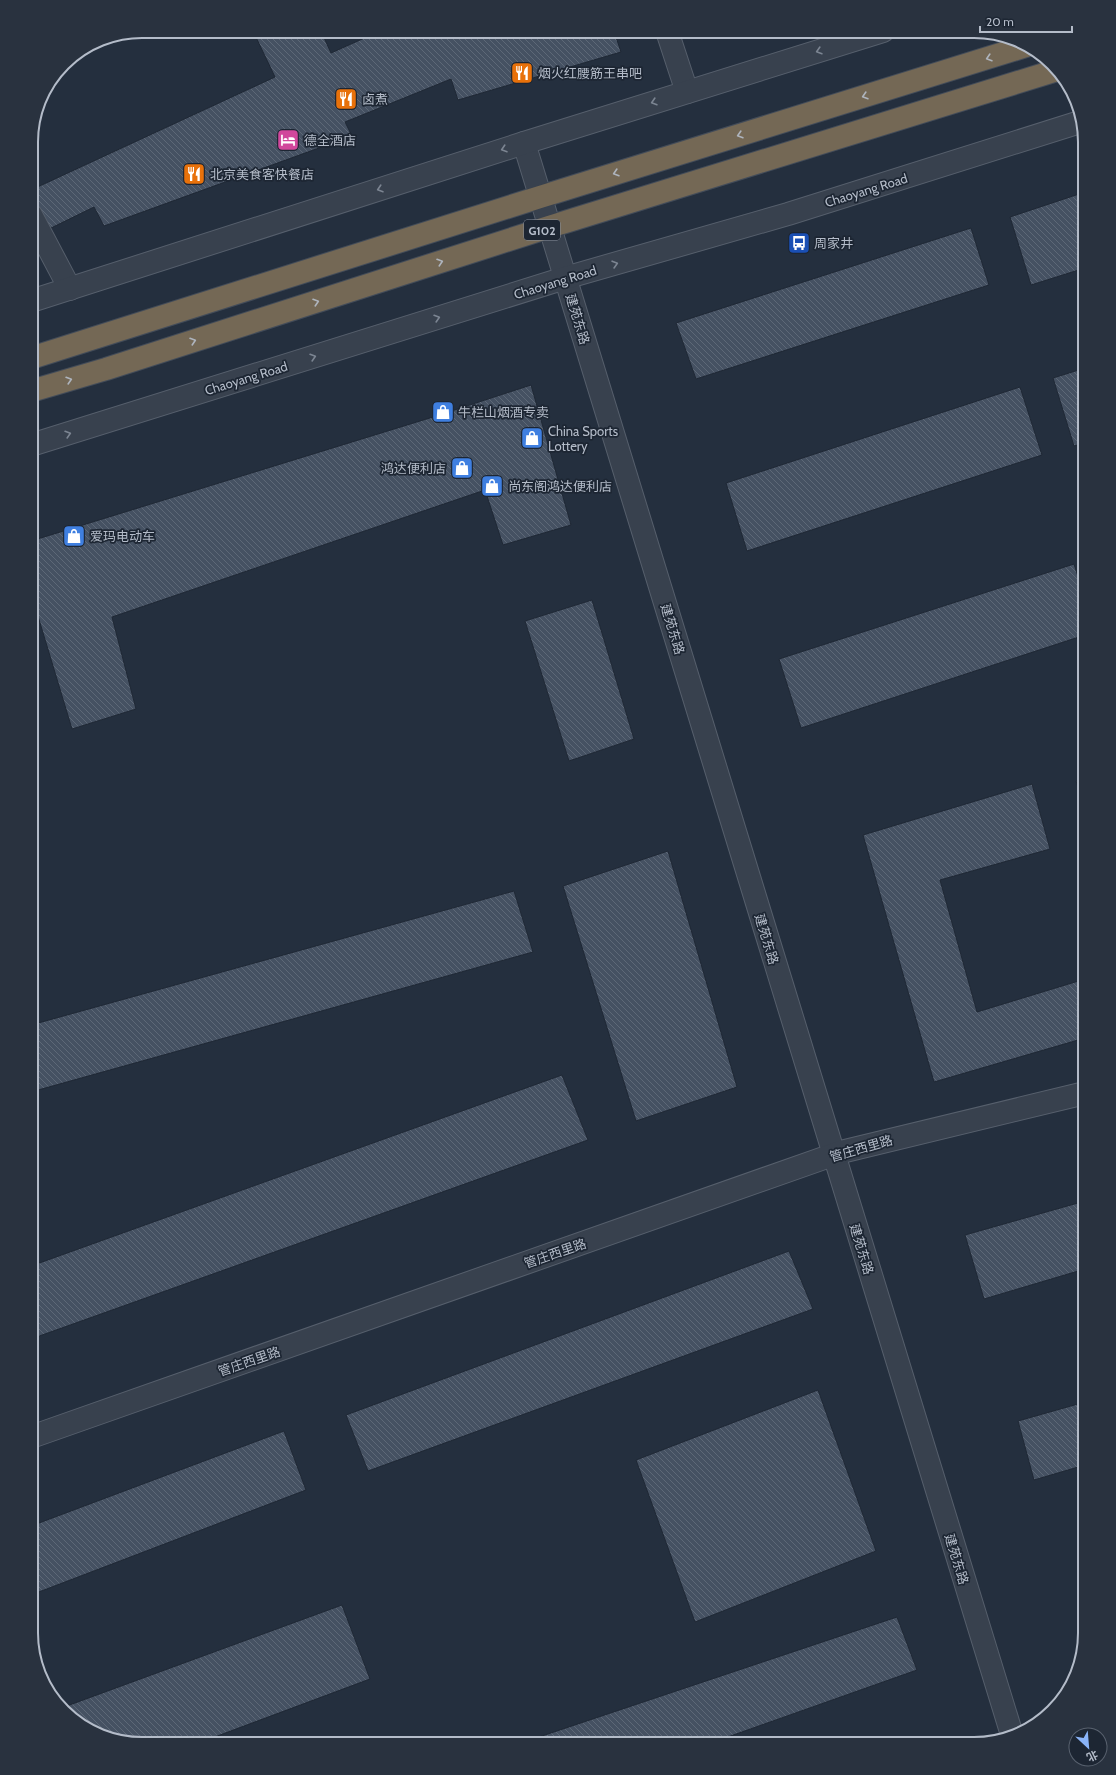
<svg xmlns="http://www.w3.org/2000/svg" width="1116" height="1775" font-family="Cabin,'Noto Sans SC',sans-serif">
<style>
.building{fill:url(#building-back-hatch);stroke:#1f2835}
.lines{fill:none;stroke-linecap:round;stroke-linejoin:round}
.minor-casing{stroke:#565f6c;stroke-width:24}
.highway-casing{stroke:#434c59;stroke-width:24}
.minor{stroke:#38414e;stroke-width:22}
.highway{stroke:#746855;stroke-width:22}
.oneway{stroke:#7c8592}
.oneway2{stroke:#aeb4bd}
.labels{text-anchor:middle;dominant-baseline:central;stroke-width:3.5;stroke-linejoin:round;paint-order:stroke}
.shield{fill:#1d2633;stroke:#878f9c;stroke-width:1}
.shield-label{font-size:12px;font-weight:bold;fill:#b4bcc9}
.poi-label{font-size:13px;fill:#b4bcc9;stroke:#1d2633;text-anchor:start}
.street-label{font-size:13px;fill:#b4bcc9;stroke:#1d2633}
.rim{fill:none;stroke:#b4bcc9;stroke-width:2}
</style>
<defs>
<pattern id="building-back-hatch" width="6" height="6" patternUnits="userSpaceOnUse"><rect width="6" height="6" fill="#455162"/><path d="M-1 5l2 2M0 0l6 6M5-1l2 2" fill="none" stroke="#5d6877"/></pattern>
</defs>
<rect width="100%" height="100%" fill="#242f3e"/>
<g class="building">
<path d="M253,31H321L331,53L380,31H532L533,34L542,31H614L621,52L458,100L451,79L345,122L352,136L104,226L94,207L49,229L31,195V190L275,77Z"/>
<path d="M1085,192V268L1031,285L1010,217Z"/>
<path d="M971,228L989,285L696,379L676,323Z"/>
<path d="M1085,368V443L1074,446L1053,378Z"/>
<path d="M531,385L571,525L503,545L485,490L112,617L136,709L72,729L31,593V541L433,417Z"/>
<path d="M1020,387L1042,455L747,551L726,483Z"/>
<path d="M1074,564L1085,599V635L801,728L779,659Z"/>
<path d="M592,600L634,739L569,761L525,621Z"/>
<path d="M1085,779V810L1076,781Z"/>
<path d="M1032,784L1050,849L940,880L977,1012L1085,979V1038L934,1082L863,835Z"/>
<path d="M668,851L737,1087L636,1121L563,886Z"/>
<path d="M514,891L533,952L31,1092V1025Z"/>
<path d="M562,1075L588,1140L31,1339V1266Z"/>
<path d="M1085,1201V1269L984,1299L965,1235Z"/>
<path d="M789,1251L813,1309L368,1471L346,1415Z"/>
<path d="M818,1390L876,1551L695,1622L636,1460Z"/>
<path d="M1085,1402V1465L1034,1480L1018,1421Z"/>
<path d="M284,1431L306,1490L31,1595V1526Z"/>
<path d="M342,1605L370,1679L196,1744H135L81,1725L64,1707Z"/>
<path d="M897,1617L917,1670L708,1744H518Z"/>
</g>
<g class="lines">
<g class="minor-casing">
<g id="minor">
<path d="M667,31L687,92"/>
<path d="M524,143L1012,1735"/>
<path d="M31,215L70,289"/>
<path d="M31,301L524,143L883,31"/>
<path d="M31,445L565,278L788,214L1080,122"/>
<path d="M31,1437L841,1152L1085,1093"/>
</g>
</g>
<g class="highway-casing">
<g id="highway">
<path d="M31,358L540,197L1026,46"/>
<path d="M31,391L106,369L549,227L1054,71"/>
</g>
</g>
<use href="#minor" class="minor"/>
<use href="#highway" class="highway"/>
</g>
<defs><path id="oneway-chevron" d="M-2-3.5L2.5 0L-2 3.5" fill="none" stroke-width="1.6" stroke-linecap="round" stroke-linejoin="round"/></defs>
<g class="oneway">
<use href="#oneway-chevron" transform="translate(819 51) rotate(163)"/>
<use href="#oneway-chevron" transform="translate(654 102) rotate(163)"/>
<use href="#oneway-chevron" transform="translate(504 149) rotate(162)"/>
<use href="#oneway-chevron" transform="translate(380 189) rotate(162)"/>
<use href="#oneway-chevron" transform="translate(615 264) rotate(-16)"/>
<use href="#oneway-chevron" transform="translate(437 318) rotate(-17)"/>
<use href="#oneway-chevron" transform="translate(313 357) rotate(-17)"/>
<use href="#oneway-chevron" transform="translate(68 434) rotate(-17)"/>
</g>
<g class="oneway2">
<use href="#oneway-chevron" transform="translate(989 58) rotate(163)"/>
<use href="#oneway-chevron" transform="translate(865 96) rotate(163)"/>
<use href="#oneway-chevron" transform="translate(740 135) rotate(163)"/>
<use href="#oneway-chevron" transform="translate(616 173) rotate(163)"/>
<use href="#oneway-chevron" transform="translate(440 262) rotate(-18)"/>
<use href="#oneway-chevron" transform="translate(316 302) rotate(-18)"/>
<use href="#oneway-chevron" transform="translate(193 341) rotate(-18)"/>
<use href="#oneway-chevron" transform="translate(69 380) rotate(-17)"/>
</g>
<defs>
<g id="restaurant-square" transform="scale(1.15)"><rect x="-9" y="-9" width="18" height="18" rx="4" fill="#e8710a" stroke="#1d2633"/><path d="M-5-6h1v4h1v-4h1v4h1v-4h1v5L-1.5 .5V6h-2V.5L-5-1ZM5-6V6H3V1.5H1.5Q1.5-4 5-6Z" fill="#fff"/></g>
<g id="hotel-square" transform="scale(1.15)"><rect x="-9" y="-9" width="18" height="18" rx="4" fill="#d1479c" stroke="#1d2633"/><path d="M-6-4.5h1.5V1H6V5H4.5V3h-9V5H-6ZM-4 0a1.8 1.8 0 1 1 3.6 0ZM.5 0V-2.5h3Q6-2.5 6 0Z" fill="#fff"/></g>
<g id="bus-square" transform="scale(1.15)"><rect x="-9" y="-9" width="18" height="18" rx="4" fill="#1a4fb4" stroke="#1d2633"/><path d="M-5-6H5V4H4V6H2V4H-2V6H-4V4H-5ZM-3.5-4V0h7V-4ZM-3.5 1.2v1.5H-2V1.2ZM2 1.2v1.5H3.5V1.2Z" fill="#fff"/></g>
<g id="shop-square" transform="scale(1.15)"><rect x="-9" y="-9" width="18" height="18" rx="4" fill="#3f7fe0" stroke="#1d2633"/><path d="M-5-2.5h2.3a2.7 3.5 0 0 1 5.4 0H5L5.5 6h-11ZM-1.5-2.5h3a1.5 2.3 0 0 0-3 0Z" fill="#fff"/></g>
</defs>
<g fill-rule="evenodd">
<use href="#restaurant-square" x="522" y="73"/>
<use href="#restaurant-square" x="346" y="99"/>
<use href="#hotel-square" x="288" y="140"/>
<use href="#restaurant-square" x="194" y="174"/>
<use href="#bus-square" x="799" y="243"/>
<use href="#shop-square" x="443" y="412"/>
<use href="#shop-square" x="532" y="438"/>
<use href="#shop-square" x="462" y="468"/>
<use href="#shop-square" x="492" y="486"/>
<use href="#shop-square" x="74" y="536"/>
</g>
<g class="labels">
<rect class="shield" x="524" y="220" width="36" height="20" rx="3"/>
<g class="shield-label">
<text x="542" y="230">G102</text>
</g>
<g class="poi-label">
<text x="538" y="73">烟火红腰筋王串吧</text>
<text x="362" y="99">卤煮</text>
<text x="304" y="140">德全酒店</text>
<text x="210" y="174">北京美食客快餐店</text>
<text x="814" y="243">周家井</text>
<text x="458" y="412">牛栏山烟酒专卖</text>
<text x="548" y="431">China Sports<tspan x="548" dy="15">Lottery</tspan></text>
<text x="446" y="468" text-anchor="end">鸿达便利店</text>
<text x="508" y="486">尚东阁鸿达便利店</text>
<text x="90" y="536">爱玛电动车</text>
</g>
<g class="street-label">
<text transform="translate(866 190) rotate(-17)">Chaoyang Road</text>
<text transform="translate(555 282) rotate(-17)">Chaoyang Road</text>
<text transform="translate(578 319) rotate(73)">建苑东路</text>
<text transform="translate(246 378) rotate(-17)">Chaoyang Road</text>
<text transform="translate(673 629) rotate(73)">建苑东路</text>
<text transform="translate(767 939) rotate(73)">建苑东路</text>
<text transform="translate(861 1148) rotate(-16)">管庄西里路</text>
<text transform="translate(862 1249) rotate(73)">建苑东路</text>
<text transform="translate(555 1253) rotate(-19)">管庄西里路</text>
<text transform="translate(249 1361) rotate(-19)">管庄西里路</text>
<text transform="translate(957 1559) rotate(73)">建苑东路</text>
</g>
</g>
<path d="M0 0H1116V1775H0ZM142 38H974A104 104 0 0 1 1078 142V1633A104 104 0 0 1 974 1737H142A104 104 0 0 1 38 1633V142A104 104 0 0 1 142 38Z" fill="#29323f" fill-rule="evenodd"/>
<path class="rim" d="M142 38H974A104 104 0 0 1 1078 142V1633A104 104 0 0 1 974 1737H142A104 104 0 0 1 38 1633V142A104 104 0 0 1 142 38Z"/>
<g transform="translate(1088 1747) rotate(154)"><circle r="19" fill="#1d2633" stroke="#59626f"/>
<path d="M0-3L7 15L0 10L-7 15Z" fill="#8ab4f8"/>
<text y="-6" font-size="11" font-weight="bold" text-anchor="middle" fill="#b4bcc9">北</text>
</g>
<path d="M980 26v6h92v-6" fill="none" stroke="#b4bcc9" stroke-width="2"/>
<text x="986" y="26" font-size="12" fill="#b4bcc9" stroke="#1d2633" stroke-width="3" paint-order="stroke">20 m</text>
</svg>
